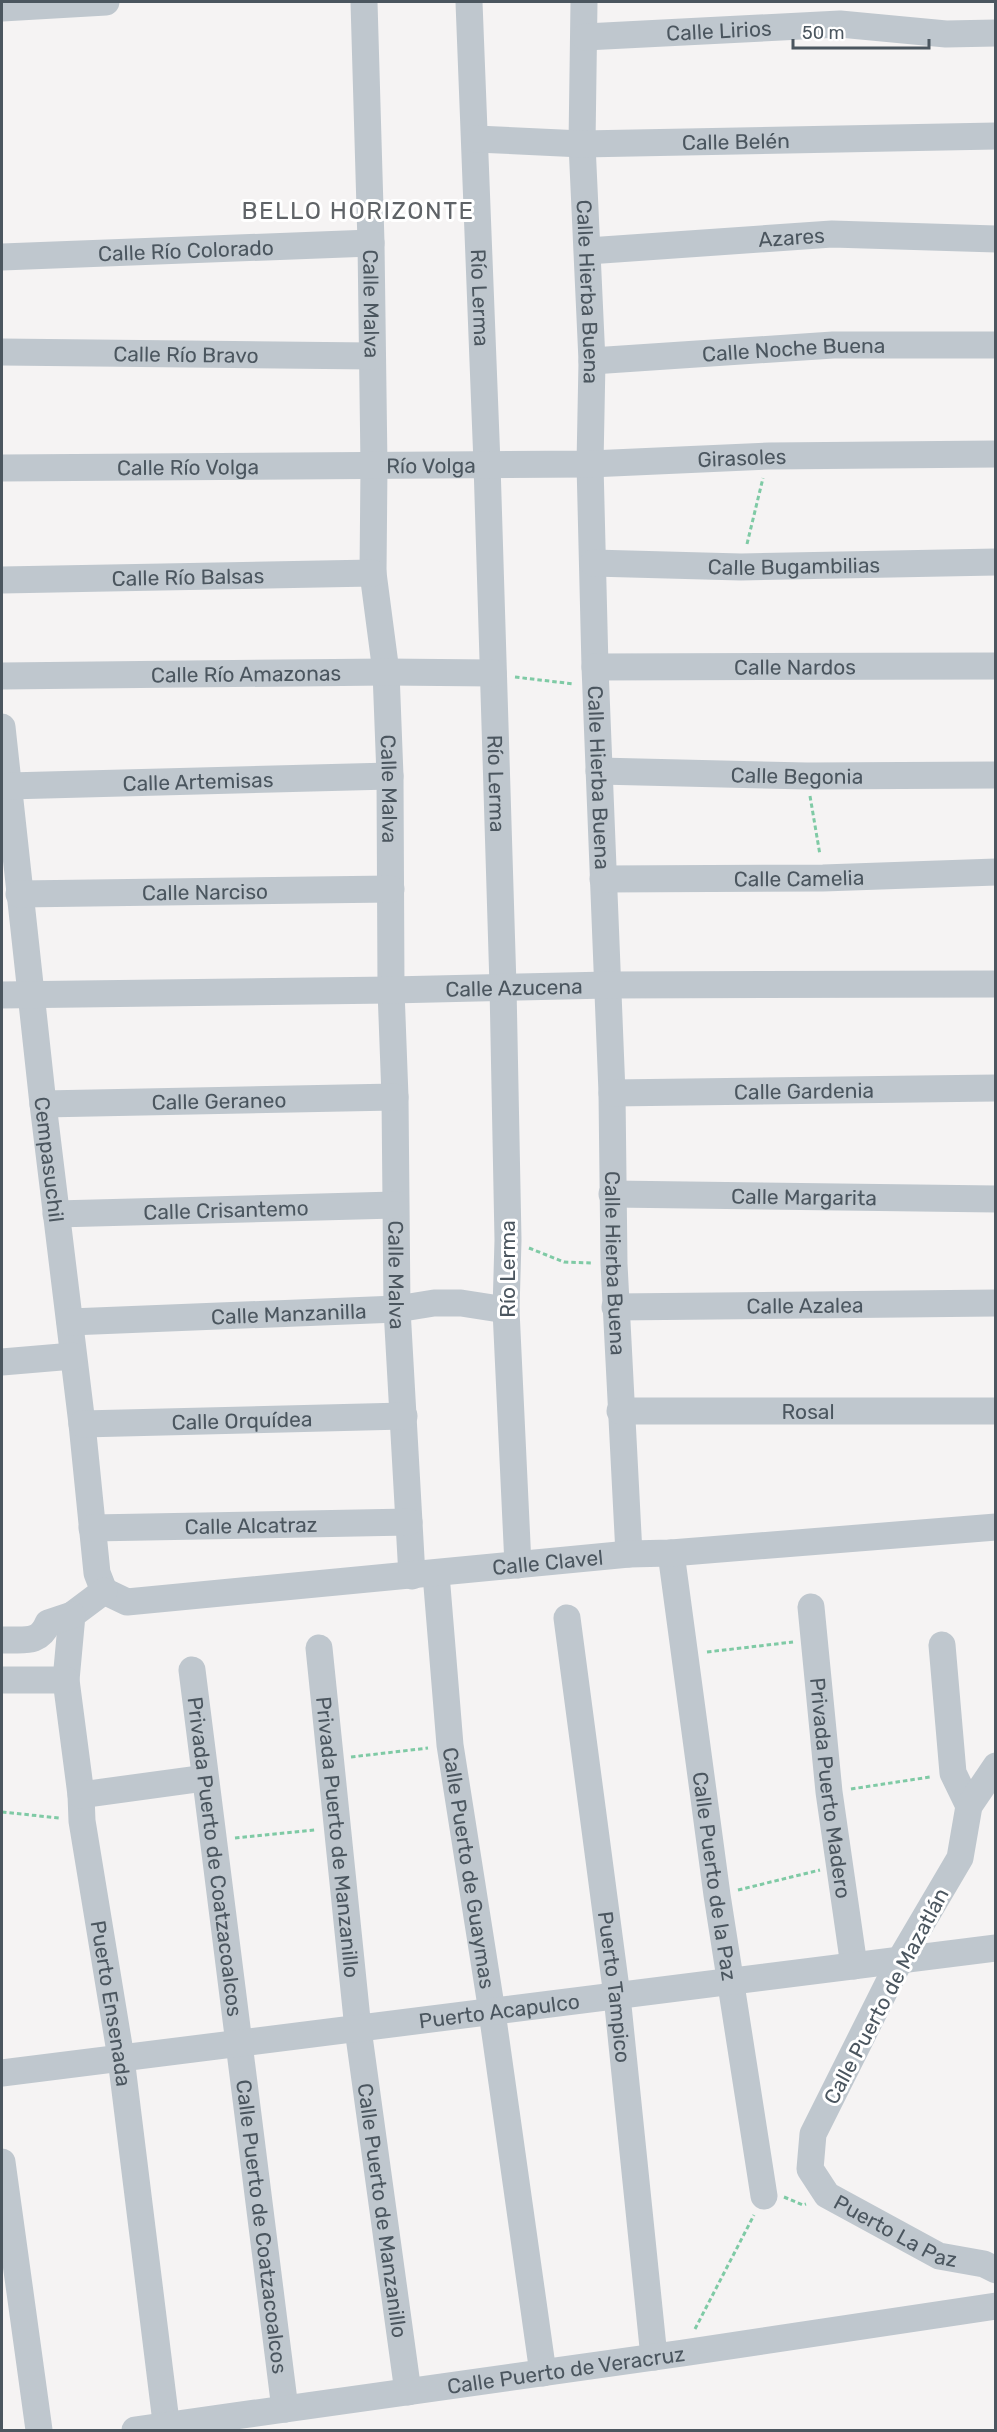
<svg xmlns="http://www.w3.org/2000/svg" width="997" height="2432" font-family="Rubik,sans-serif">
<style>
.lines{fill:none;stroke-linecap:round;stroke-linejoin:round}
.path{stroke:#7fcaa5;stroke-width:3;stroke-dasharray:4.5 3;stroke-linecap:butt}
.minor{stroke:#bfc7ce;stroke-width:27}
.labels{text-anchor:middle;dominant-baseline:central;stroke-width:6;stroke-linejoin:round;paint-order:stroke}
.street-label{font-size:21px;fill:#4b565f;stroke:#fff}
.quarter-label{font-size:24px;letter-spacing:1.5px;fill:#5f6367;stroke:#fff}
</style>
<rect width="100%" height="100%" fill="#f5f3f3"/>
<g class="lines">
<g class="path">
<path d="M747,544L763,478"/>
<path d="M515,677L574,684"/>
<path d="M810,796L820,855"/>
<path d="M529,1248L564,1262L592,1263"/>
<path d="M707,1652L793,1642"/>
<path d="M351,1757L428,1748"/>
<path d="M851,1789L930,1777"/>
<path d="M2,1812L59,1818"/>
<path d="M235,1838L315,1830"/>
<path d="M738,1890L820,1870"/>
<path d="M784,2197L803,2205L806,2204"/>
<path d="M695,2329L754,2215"/>
</g>
<g class="minor">
<path id="s1" d="M364,2L371,243L374,466L373,573L386,672L390,776L391,990L395,1097L397,1309L412,1576"/>
<path id="s2" d="M469,2L487,464L503,986L508,1240L506,1310L518,1565"/>
<path id="s3" d="M584,2L582,144L592,361L590,464L595,667L612,1093L614,1264L629,1554"/>
<path d="M2,8L106,2"/>
<path id="s4" d="M585,37L840,24L946,34L996,33"/>
<path id="s5" d="M476,139L582,144L996,136"/>
<path id="s6" d="M588,251L832,234L996,239"/>
<path id="s7" d="M2,257L371,243"/>
<path id="s8" d="M2,352L372,356"/>
<path id="s9" d="M592,361L833,345H996"/>
<path id="s10" d="M2,468L590,464L769,456L996,454"/>
<path id="s11" d="M593,563L741,567L996,562"/>
<path id="s12" d="M2,580L373,573"/>
<path id="s13" d="M595,667L996,666"/>
<path id="s14" d="M2,676L386,672L493,673"/>
<path id="s15" d="M2,727L43,1104L82,1424L97,1573L104,1591"/>
<path id="s16" d="M599,771L807,776L996,775"/>
<path id="s17" d="M8,786L390,776"/>
<path id="s18" d="M603,879L823,878L996,872"/>
<path id="s19" d="M19,894L391,889"/>
<path id="s20" d="M2,995L391,990L608,985L996,984"/>
<path id="s21" d="M612,1093L996,1088"/>
<path id="s22" d="M43,1104L395,1097"/>
<path id="s23" d="M612,1194L996,1199"/>
<path id="s24" d="M56,1214L395,1205"/>
<path id="s25" d="M615,1307L996,1303"/>
<path id="s26" d="M70,1322L397,1309L434,1303H461L506,1310"/>
<path d="M2,1362L73,1356"/>
<path id="s27" d="M620,1411H996"/>
<path id="s28" d="M82,1424L404,1416"/>
<path id="s29" d="M92,1528L409,1522"/>
<path id="s30" d="M671,1553L717,1895L764,2196"/>
<path id="s31" d="M436,1574L450,1745L492,2012L543,2373"/>
<path id="s32" d="M104,1591L127,1602L629,1554L671,1553L996,1527"/>
<path id="s33" d="M104,1591L72,1615L66,1680L81,1795L82,1821L121,2058L167,2430"/>
<path id="s34" d="M811,1607L829,1792L854,1966"/>
<path id="s35" d="M567,1618L617,1996L654,2357"/>
<path d="M2,1640C23,1639 39,1645 48,1623L72,1615"/>
<path d="M942,1645L953,1773L969,1806"/>
<path id="s36" d="M319,1648L358,2029L408,2392"/>
<path id="s37" d="M192,1670C223,1917 255,2163 285,2409"/>
<path d="M2,1680H66"/>
<path id="s38" d="M996,1766L969,1806L960,1858L900,1960L813,2134L810,2169L827,2195L939,2256L984,2264L996,2270"/>
<path d="M81,1795L205,1778"/>
<path id="s39" d="M2,2073L996,1948"/>
<path d="M2,2162L39,2430"/>
<path id="s40" d="M135,2430L683,2353L996,2306"/>
</g>
</g>
<g class="labels">
<g class="street-label">
<text stroke="none"><textPath href="#s4" startOffset="134">Calle Lirios</textPath></text>
<text stroke="none"><textPath href="#s5" startOffset="260">Calle Belén</textPath></text>
<text stroke="none"><textPath href="#s6" startOffset="204">Azares</textPath></text>
<text stroke="none"><textPath href="#s7" startOffset="184">Calle Río Colorado</textPath></text>
<text stroke="none"><textPath href="#s3" startOffset="290">Calle Hierba Buena</textPath></text>
<text stroke="none"><textPath href="#s2" startOffset="296">Río Lerma</textPath></text>
<text stroke="none"><textPath href="#s1" startOffset="302">Calle Malva</textPath></text>
<text stroke="none"><textPath href="#s9" startOffset="202">Calle Noche Buena</textPath></text>
<text stroke="none"><textPath href="#s8" startOffset="184">Calle Río Bravo</textPath></text>
<text stroke="none"><textPath href="#s10" startOffset="740">Girasoles</textPath></text>
<text stroke="none"><textPath href="#s10" startOffset="429">Río Volga</textPath></text>
<text stroke="none"><textPath href="#s10" startOffset="186">Calle Río Volga</textPath></text>
<text stroke="none"><textPath href="#s11" startOffset="201">Calle Bugambilias</textPath></text>
<text stroke="none"><textPath href="#s12" startOffset="186">Calle Río Balsas</textPath></text>
<text stroke="none"><textPath href="#s13" startOffset="200">Calle Nardos</textPath></text>
<text stroke="none"><textPath href="#s14" startOffset="244">Calle Río Amazonas</textPath></text>
<text stroke="none"><textPath href="#s16" startOffset="198">Calle Begonia</textPath></text>
<text stroke="none"><textPath href="#s3" startOffset="776">Calle Hierba Buena</textPath></text>
<text stroke="none"><textPath href="#s17" startOffset="190">Calle Artemisas</textPath></text>
<text stroke="none"><textPath href="#s2" startOffset="782">Río Lerma</textPath></text>
<text stroke="none"><textPath href="#s1" startOffset="788">Calle Malva</textPath></text>
<text stroke="none"><textPath href="#s18" startOffset="196">Calle Camelia</textPath></text>
<text stroke="none"><textPath href="#s19" startOffset="186">Calle Narciso</textPath></text>
<text stroke="none"><textPath href="#s20" startOffset="512">Calle Azucena</textPath></text>
<text stroke="none"><textPath href="#s21" startOffset="192">Calle Gardenia</textPath></text>
<text stroke="none"><textPath href="#s22" startOffset="176">Calle Geraneo</textPath></text>
<text stroke="none"><textPath href="#s15" startOffset="435">Cempasuchil</textPath></text>
<text stroke="none"><textPath href="#s23" startOffset="192">Calle Margarita</textPath></text>
<text stroke="none"><textPath href="#s24" startOffset="170">Calle Crisantemo</textPath></text>
<text stroke="none"><textPath href="#s3" startOffset="1262">Calle Hierba Buena</textPath></text>
<text transform="translate(507 1269) rotate(-90)">Río Lerma</text>
<text stroke="none"><textPath href="#s1" startOffset="1274">Calle Malva</textPath></text>
<text stroke="none"><textPath href="#s25" startOffset="190">Calle Azalea</textPath></text>
<text stroke="none"><textPath href="#s26" startOffset="219">Calle Manzanilla</textPath></text>
<text stroke="none"><textPath href="#s27" startOffset="188">Rosal</textPath></text>
<text stroke="none"><textPath href="#s28" startOffset="160">Calle Orquídea</textPath></text>
<text stroke="none"><textPath href="#s29" startOffset="159">Calle Alcatraz</textPath></text>
<text stroke="none"><textPath href="#s32" startOffset="448">Calle Clavel</textPath></text>
<text stroke="none"><textPath href="#s34" startOffset="182">Privada Puerto Madero</textPath></text>
<text stroke="none"><textPath href="#s36" startOffset="190">Privada Puerto de Manzanillo</textPath></text>
<text stroke="none"><textPath href="#s37" startOffset="188">Privada Puerto de Coatzacoalcos</textPath></text>
<text stroke="none"><textPath href="#s31" startOffset="296">Calle Puerto de Guaymas</textPath></text>
<text stroke="none"><textPath href="#s30" startOffset="326">Calle Puerto de la Paz</textPath></text>
<text stroke="none"><textPath href="#s35" startOffset="372">Puerto Tampico</textPath></text>
<text transform="translate(886 1996) rotate(-62)">Calle Puerto de Mazatlán</text>
<text stroke="none"><textPath href="#s33" startOffset="432">Puerto Ensenada</textPath></text>
<text stroke="none"><textPath href="#s39" startOffset="501">Puerto Acapulco</textPath></text>
<text stroke="none"><textPath href="#s36" startOffset="566">Calle Puerto de Manzanillo</textPath></text>
<text stroke="none"><textPath href="#s37" startOffset="561">Calle Puerto de Coatzacoalcos</textPath></text>
<text stroke="none"><textPath href="#s38" startOffset="558">Puerto La Paz</textPath></text>
<text stroke="none"><textPath href="#s40" startOffset="435">Calle Puerto de Veracruz</textPath></text>
</g>
<g class="quarter-label">
<text x="358" y="211">BELLO HORIZONTE</text>
</g>
</g>
<rect width="997" height="2432" fill="none" stroke="#4b565f" stroke-width="6"/>
<path d="M793 39v9h136v-9" fill="none" stroke="#4b565f" stroke-width="3"/>
<text x="802" y="39" font-size="18" fill="#4b565f" stroke="#ffffff" stroke-width="4.5" paint-order="stroke">50 m</text>
</svg>
